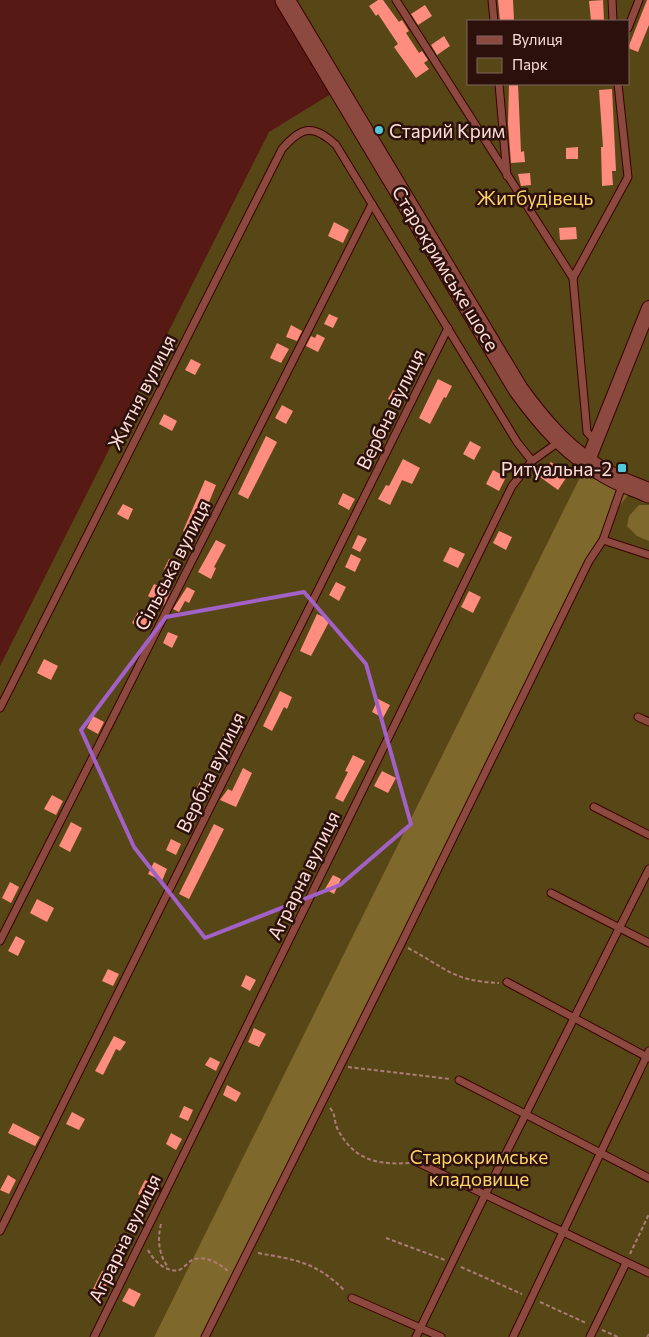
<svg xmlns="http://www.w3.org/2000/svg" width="649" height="1337" font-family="Commissioner,sans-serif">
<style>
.green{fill:#574616;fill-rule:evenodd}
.forest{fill:#7e682c}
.building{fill:#fe8d7f}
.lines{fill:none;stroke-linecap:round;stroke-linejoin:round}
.lane-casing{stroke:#3a0000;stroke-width:9}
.street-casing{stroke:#3a0000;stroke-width:16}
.secondary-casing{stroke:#3a0000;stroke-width:21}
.path{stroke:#ac7d77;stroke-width:2;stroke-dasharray:4 2.5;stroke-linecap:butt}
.lane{stroke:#8c4940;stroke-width:7}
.street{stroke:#8c4940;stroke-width:14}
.secondary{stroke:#8c4940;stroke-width:19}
.marked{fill:none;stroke:#a261c6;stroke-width:4;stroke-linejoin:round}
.poi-dot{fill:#53cadc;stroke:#2b100c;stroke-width:2}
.labels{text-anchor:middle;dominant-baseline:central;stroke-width:5;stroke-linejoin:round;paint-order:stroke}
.poi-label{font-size:19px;fill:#feded8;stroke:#2b100c;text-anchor:start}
.park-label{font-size:19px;fill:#fdd467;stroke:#2b100c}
.street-label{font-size:19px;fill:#feded8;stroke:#2b100c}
</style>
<rect width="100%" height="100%" fill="#571913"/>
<path class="green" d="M285,0H649V1337H205L610,519L634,487L587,464L154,1337H0V666L269,132L339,89ZM468,21H628V84H468Z"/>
<g class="forest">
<path d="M587,463L634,487L610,519L205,1337H154Z"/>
<path d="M639,505H649V541L637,536L627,526L629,516Z"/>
</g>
<g class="building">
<path d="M378,0H383L399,22L402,20L409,31L406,33L419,53L422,51L428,60L424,63L429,69L416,78L394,47L398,44L378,14L376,16L369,6Z"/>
<path d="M498,0H513L514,20L500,21Z"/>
<path d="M603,0L604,21H591L589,1Z"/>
<path d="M647,0H649V25L638,52L628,48Z"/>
<path d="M425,5L432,16L418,25L411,14Z"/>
<path d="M444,36L450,46L437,55L431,45Z"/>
<path d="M509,84H518L521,152L524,151L525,162L511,163L508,124Z"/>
<path d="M612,89L616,171H612L613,185L602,186L601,147H603L599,90Z"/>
<path d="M578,147V159H566V148Z"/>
<path d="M530,173L531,185L521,186L518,174Z"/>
<path d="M334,222L349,230L343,243L328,236Z"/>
<path d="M576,227L577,239L560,240L559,228Z"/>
<path d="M329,314L338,318L333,328L324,324Z"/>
<path d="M291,325L302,331L297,341L286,337Z"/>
<path d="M317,334L325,338L318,352L306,346L311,336L315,338Z"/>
<path d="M277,343L289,349L281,363L270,358Z"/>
<path d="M191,359L201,364L195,375L185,370Z"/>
<path d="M438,379L452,386L446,398L444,397L430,424L419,418Z"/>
<path d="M393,390L404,395L399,405L388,399Z"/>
<path d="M282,405L293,411L286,424L275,418Z"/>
<path d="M164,414L177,421L172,431L159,424Z"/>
<path d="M382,419L392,423L371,466L360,460Z"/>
<path d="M266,436L277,442L248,499L238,494Z"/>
<path d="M470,441L481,447L474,460L463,454Z"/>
<path d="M403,459L420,468L412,484L402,480L390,505L378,499L386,485L389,486Z"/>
<path d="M551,462L568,475L558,490L540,477Z"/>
<path d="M493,470L506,477L499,491L486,484Z"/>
<path d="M205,480L216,485L195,537L183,531Z"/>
<path d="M343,493L355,499L349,510L338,504Z"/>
<path d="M123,504L133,509L128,520L117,514Z"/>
<path d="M499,531L512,537L506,550L493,543Z"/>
<path d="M358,535L367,539L360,552L352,548Z"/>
<path d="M216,540L226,545L214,567L216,568L211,579L198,572Z"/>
<path d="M450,547L465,554L458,568L443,561Z"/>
<path d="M351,554L361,559L355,572L345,567Z"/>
<path d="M169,559L182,566L177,575L164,569Z"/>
<path d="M336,582L346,587L339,601L329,595Z"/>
<path d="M154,584L170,592L164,605L148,596Z"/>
<path d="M187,587L195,591L189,603L185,601L179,612L173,609Z"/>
<path d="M469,591L481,597L473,613L461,607Z"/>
<path d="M138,612L153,620L147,631L132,623Z"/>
<path d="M317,614L330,620L311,656L300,651Z"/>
<path d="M168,632L178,636L172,648L163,643Z"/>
<path d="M44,659L58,666L51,680L37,673Z"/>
<path d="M280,691L292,697L287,709L284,707L272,731L263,726Z"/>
<path d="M378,699L390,705L383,718L372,712Z"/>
<path d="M93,716L104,722L98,734L87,728Z"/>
<path d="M227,728L235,732L231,740L223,736Z"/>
<path d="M353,755L365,761L343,802L335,798L348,772L345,771Z"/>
<path d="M243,768L252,773L236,807L220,800L228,789L232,791Z"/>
<path d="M382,771L396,778L388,793L374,786Z"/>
<path d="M201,780L214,787L206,799L194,793Z"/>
<path d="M52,795L63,801L56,815L44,809Z"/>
<path d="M71,822L82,828L70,852L59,846Z"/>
<path d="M214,824L224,829L189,899L179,894Z"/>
<path d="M171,839L181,844L176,855L166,850Z"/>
<path d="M154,862L167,869L162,881L148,874Z"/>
<path d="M333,875L341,879L334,894L325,889Z"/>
<path d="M10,882L19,887L11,903L2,898Z"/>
<path d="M37,899L54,908L47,922L30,913Z"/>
<path d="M16,936L25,941L18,956L8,951Z"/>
<path d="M108,969L119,974L113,986L102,981Z"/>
<path d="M246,975L256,980L250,991L241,986Z"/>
<path d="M254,1028L266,1034L259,1047L248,1042Z"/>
<path d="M114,1036L126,1042L120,1051L116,1049L103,1075L95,1071Z"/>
<path d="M210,1057L220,1062L216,1071L205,1065Z"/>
<path d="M227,1085L241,1093L236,1102L223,1095Z"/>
<path d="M184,1106L193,1110L188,1121L179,1117Z"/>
<path d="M72,1112L85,1119L79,1130L66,1124Z"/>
<path d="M13,1123L40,1137L35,1146L8,1133Z"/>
<path d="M171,1133L182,1139L176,1150L166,1144Z"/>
<path d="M8,1175L16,1180L9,1194L0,1190Z"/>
<path d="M145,1180L157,1186L150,1200L138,1194Z"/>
<path d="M122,1233L133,1239L124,1256L113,1250Z"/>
<path d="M102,1271L111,1276L102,1294L93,1289Z"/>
<path d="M129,1288L141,1294L134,1307L122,1301Z"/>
</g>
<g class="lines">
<g class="lane-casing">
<g id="lane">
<path d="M396,0L573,278L587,432L595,441"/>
<path d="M492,0L494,21"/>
<path d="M612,0L613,21"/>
<path d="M628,28L639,0"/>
<path d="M499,84L507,176"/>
<path d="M573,278L628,177L618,84"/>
<path d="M603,540L649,555"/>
<path d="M0,708L282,149C301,127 313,123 336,145L517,442L532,461"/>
<path d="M638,717L649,722"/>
<path d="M594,807L649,835"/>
<path d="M551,893L649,943"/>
<path d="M0,941L372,204"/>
<path d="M507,982L649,1058"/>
<path d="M459,1080L649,1178"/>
<path d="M419,1163L649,1273"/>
<path d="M0,1231L448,328"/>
<path d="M352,1298L441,1337"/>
<path d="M94,1337L512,486L532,461L560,441"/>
<path d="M205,1337L401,944L589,561L603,540L623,483"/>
<path d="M416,1337L485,1195L649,869"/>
<path d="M513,1337L649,1051"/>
<path d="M590,1337L626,1263"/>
</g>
</g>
<g class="street-casing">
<path id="street" d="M587,463L649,308"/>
</g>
<g class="secondary-casing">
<path id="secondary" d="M285,0L518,389C544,425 570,455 610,476C622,483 636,487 649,493"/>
</g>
<g class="path">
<path d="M408,948C446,968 452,981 499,983"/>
<path d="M348,1067L450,1079"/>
<path d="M330,1108C336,1114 334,1123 338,1130C355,1161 378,1165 411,1163"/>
<path d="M161,1224C157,1240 159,1255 168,1267"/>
<path d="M386,1238L445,1260"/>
<path d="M148,1250C153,1260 166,1273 179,1270C185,1268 189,1260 195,1259C207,1256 220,1264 228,1271"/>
<path d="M258,1253C297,1260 316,1262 345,1291"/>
<path d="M630,1254L649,1214"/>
<path d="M461,1267L522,1294"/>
<path d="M540,1302L586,1323"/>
<path d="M602,1330L618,1337"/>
<path d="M647,1337L649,1334"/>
</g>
<use href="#lane" class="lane"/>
<use href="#street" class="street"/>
<use href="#secondary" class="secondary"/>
</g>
<path class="marked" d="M304,592L366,664L411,824L340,885L205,938L134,847L81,730L166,617Z"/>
<g class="poi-dot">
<circle cx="379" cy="130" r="5"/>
<rect x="617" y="463" width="10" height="10" rx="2.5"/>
</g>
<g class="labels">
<g class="poi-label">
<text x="389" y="130">Старий Крим</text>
<text x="612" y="468" text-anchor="end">Ритуальна-2</text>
</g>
<g class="park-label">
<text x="535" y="197">Житбудівець</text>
<text x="479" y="1156">Старокримське<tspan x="479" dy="22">кладовище</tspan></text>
</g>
<g class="street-label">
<text transform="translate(446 268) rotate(59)">Старокримське шосе</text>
<text transform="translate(141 392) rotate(-63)">Житня вулиця</text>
<text transform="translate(390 409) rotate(-64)">Вербна вулиця</text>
<text transform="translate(172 565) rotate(-63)">Сільська вулиця</text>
<text transform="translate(210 772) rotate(-64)">Вербна вулиця</text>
<text transform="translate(303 875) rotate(-64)">Аграрна вулиця</text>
<text transform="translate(124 1238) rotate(-64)">Аграрна вулиця</text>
</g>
</g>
<rect x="467" y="20" width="162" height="65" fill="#2b100c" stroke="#7f625e"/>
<rect x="477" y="36" width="25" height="8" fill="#8c4940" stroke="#7f625e"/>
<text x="512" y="45" font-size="15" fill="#feded8">Вулиця</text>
<rect x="477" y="58" width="25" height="15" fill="#574616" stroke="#7f625e"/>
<text x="512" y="70" font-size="15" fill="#feded8">Парк</text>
</svg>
